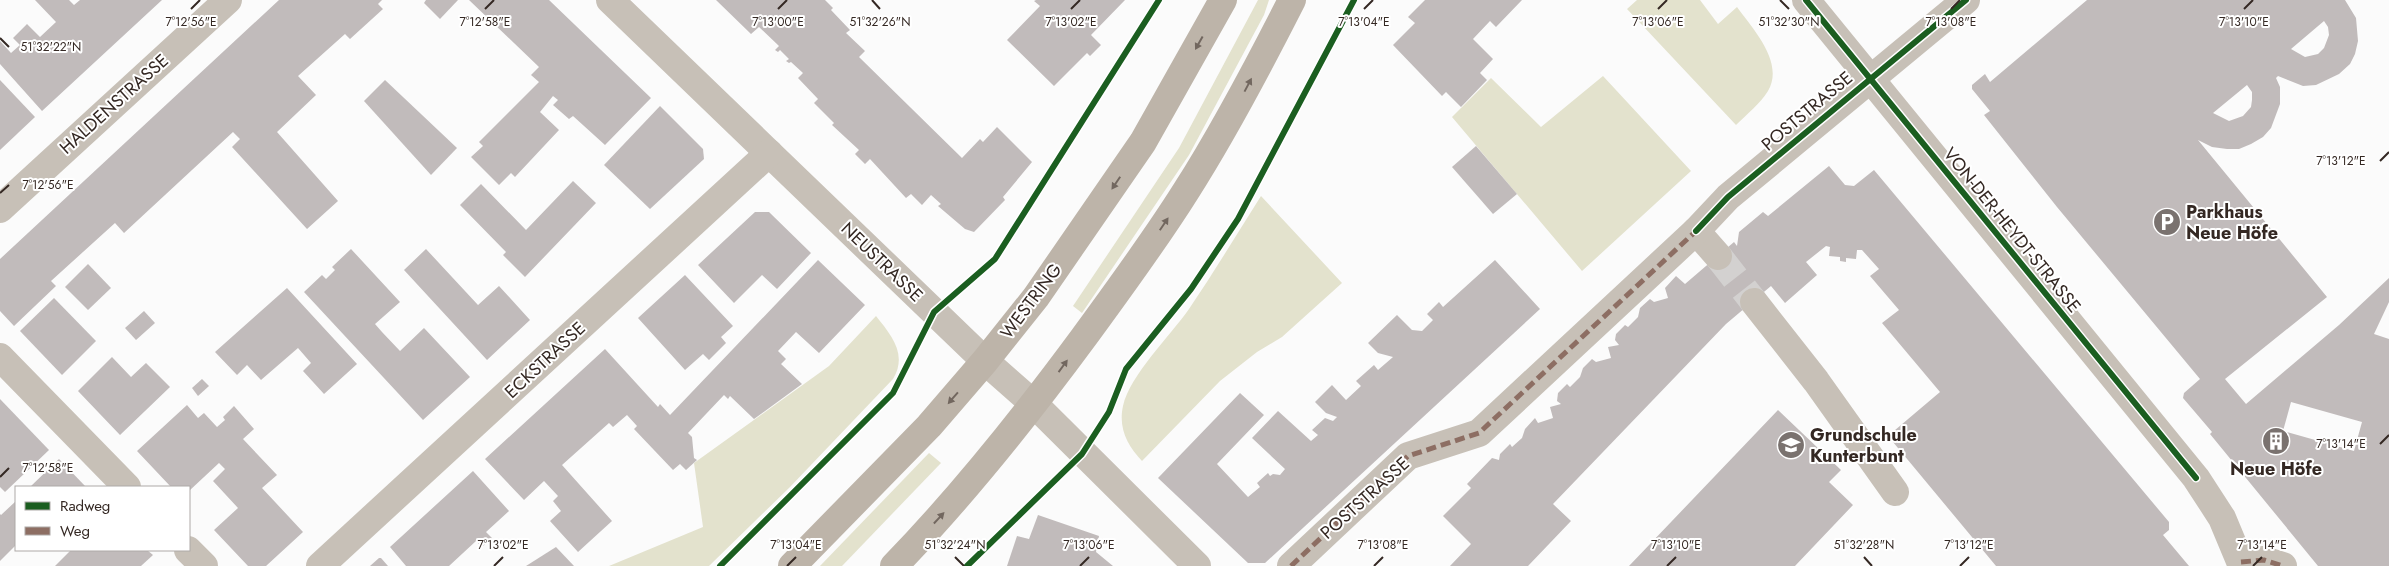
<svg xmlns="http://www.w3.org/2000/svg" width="2389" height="566" font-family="Jost,sans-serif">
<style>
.green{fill:#e3e2cd}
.building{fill:#c1bbbb;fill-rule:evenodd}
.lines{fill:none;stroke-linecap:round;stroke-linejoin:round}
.street-tunnel{stroke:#d3d1d0;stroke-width:28;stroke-dasharray:28 14;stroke-linecap:butt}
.street{stroke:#c7c0b7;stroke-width:28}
.secondary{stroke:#bdb4a9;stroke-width:28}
.quiet{stroke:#8d6e63;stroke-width:5;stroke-dasharray:10 5;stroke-linecap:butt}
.cycleway-casing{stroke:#fff;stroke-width:9}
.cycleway{stroke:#1b5e20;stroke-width:6}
.oneway{fill:#72675f}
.ticks{fill:none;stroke:#342823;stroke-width:2}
.labels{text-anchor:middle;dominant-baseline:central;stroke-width:4;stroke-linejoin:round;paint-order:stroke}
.street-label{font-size:18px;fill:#342823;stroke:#fff}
.poi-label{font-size:18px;font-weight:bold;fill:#342823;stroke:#fff;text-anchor:start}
.ticks-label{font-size:12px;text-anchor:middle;fill:#342823;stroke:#fff;stroke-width:4;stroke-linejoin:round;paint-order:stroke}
</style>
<rect width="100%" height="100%" fill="#fbfbfb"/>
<g class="green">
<path d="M1258,0H1269L1264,15L1189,155L1082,313L1073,306L1179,148Z"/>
<path d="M1637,0H1700L1718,24L1737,7C1752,28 1785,62 1768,91C1760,104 1747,114 1736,125L1627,9Z"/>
<path d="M1603,76L1691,171L1582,271L1452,117L1491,78L1541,127Z"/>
<path d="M1261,196L1342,283L1282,337L1257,352L1220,381L1142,461C1128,446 1118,429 1123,406C1130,375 1170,336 1189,309C1214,272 1237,234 1261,196Z"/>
<path d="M876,316C891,335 908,354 893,379L790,487L709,566H609L703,527L694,463L829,366Z"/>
<path d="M929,453L941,463L842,566H820Z"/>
</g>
<g class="building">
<path d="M35,0H69L74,5L80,0H162L42,111L0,64V41L11,53L20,45L13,38L27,24L40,37L56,22Z"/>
<path d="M279,0H382L378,4L383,9L350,39L345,34L298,76L316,95L277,132L338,201L307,229L232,147L240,139L233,132L124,233L115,223L51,281L56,286L14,326L0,311V259Z"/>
<path d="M426,0H458L440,19L424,3Z"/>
<path d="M469,0H549L651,98L605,145L573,116L569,119L553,105L558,100L553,96L540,112L559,130L515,177L511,173L499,185L471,157L483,146L479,142L539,82L531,75L539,67Z"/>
<path d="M716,0H825L833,8L831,10L850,30L846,33L865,51L859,57L962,158L980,139L983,142L997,127L1032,162L1003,197L1005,200L974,232L965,229L938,206L941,204L931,195L922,205L911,194L906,198L870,159L865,164L855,154L859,150L832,125L834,123L814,103L818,99L798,78L803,73L791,62L789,63L786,61L789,59L780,50L778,52L775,50L779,46L759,27L751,34Z"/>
<path d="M1036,0H1125L1091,35L1101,45L1090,56L1087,53L1054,86L1007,40L1040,6L1034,1Z"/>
<path d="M1425,0H1522L1496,27L1490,21L1473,39L1493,59L1480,73L1487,80L1461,107L1446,92L1442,96L1393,45L1415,23L1408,17Z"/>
<path d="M2087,0H2345L2356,18L2358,41L2355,54L2350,64L2339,74L2316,85L2303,86L2278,76L2276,78L2280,87V104L2271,128L2263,137L2251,144L2239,149H2227L2212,147L2198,140L2327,297L2225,379L2246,404L2339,325L2389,278V302L2374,334L2389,339V566H2318L2210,434L2212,432L2183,398L2184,393L2200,379L2057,207L1984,115L1990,111L1972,89V85L1985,74L1990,82ZM2324,21L2328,27L2329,35L2324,48L2318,54L2305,57L2291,49ZM2247,85L2252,92V100L2251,107L2243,116L2229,121L2213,113ZM2291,402L2362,422L2354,451L2283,431Z"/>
<path d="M0,80L35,117L0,150Z"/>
<path d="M385,80L457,148L431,175L364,101Z"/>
<path d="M660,106L703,149L704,159L650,209L604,165Z"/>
<path d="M1476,146L1517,194L1493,214L1452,167Z"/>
<path d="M1829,166L1845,185L1854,186L1874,170L2169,522V530L2163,535L2189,566H1996L1888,436L1940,392L1882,323L1899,310L1870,276L1879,269L1862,250H1857L1856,259L1846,258V262L1840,261V257L1829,256L1830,247L1826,246L1806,262L1817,275L1785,303L1771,286L1726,324L1553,504L1571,521L1528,566H1450L1471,544L1443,516L1471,488L1467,484L1492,458L1499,460L1500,454L1510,444L1512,447L1522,438L1525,429L1535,418L1538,423L1553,418L1550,407L1561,404L1557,401L1558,393L1567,384L1570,387L1580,377L1583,368L1592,359L1596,362L1611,358L1608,347L1619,345L1615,340L1616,334L1625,325L1628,327L1638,317L1640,308L1650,299L1654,302L1668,298L1665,288L1676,276L1685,284L1734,242L1737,246L1739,232L1763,212L1768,216Z"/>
<path d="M573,181L596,203L525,277L503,255L506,252L460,205L481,184L526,230Z"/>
<path d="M755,212H769L811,253L777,289L762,275L734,303L698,265Z"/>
<path d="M351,249L400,302L375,324L382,332L400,351L424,328L470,377L423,420L304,292L322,275L326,279L335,270L332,267Z"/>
<path d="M426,249L478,305L499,286L530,320L487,360L404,270Z"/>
<path d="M818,260L865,305L819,353L796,332L778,351L786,359L781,364L802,384L754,419L730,396L728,399L724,395L688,433L692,437L694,458L697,460L686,470L680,464L673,470L634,429L637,426L627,415L613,427L609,423L562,465L612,521L578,552L550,521L561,511L553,501L558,496L544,481L524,500L485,459L605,349L658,407L660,404L670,415Z"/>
<path d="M1495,260L1540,309L1265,563H1248L1158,478L1240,393L1264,415L1217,464L1248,497L1260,487L1257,483L1268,473L1270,476L1273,474L1280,475L1285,469L1252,438L1278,411L1311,441L1318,435L1312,430L1325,418L1333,421L1337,417L1326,413L1315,402L1332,385L1346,400L1361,386L1356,381L1374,365L1378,370L1393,357L1378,353L1368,343L1397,315L1412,330L1422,331L1433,320L1427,314L1439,302L1443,307Z"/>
<path d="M88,264L111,288L88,310L65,287Z"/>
<path d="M685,275L733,326L721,337L726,343L709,360L703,354L685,370L638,318Z"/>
<path d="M287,288L357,364L324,394L303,371L311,363L298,348L261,380L247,365L237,375L215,352Z"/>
<path d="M54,298L96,341L62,375L20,331Z"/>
<path d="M144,311L155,323L136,340L125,328Z"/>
<path d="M112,357L131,377L146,363L170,387L120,435L78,391Z"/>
<path d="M202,379L209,386L198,396L192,388Z"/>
<path d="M0,399L49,450L5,492L0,487Z"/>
<path d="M187,405L198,418L204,413L217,427L225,420L223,417L234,406L254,429L243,439L277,475L262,488L303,532L266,566H248L214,530L238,508L213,481L225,469L219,463L189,491V487H171L137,451Z"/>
<path d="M1778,410L1841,470L1829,482L1853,505L1795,566H1629Z"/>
<path d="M59,459L86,487H30Z"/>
<path d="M473,471L509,511L486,532L492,538L482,547L476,541L449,566H406L390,547Z"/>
<path d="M16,501V545L0,561V514L1,515Z"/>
<path d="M1038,515L1099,536L1096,552L1113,566H1007L1017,536L1029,539Z"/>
<path d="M556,547L574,566H526Z"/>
<path d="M71,550H147L153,555L141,566H55Z"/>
<path d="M379,558H381L388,566H370Z"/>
</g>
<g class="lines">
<path class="street-tunnel" d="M1718,256L1754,302"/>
<g class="street">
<path d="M610,0L985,361L1035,405L1197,566"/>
<path d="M1806,0L2196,478L2222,518L2242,566"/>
<path d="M0,209L228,0"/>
<path d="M1696,231L1718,256"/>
<path d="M1754,302L1816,381L1895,492"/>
<path d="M0,357L127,487"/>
<path d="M188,550L204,566"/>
<path d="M2241,562L2264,560L2283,566"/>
<path d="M320,566L769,153"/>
<path d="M1291,566L1408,456L1479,433L1696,231L1728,197L1966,0"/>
</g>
<g class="secondary">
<path d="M792,566L929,426L985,361L1036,297L1143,142L1223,0"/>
<path d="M894,566C964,494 1025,417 1084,337C1119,289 1154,242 1186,191C1225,130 1259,65 1292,0"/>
</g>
<g class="quiet">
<path d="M2241,562L2264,560L2283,566"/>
<path d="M1291,566L1408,456L1479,433L1696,231"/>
</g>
<g class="cycleway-casing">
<g id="cycleway">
<path d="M1806,0L2196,478"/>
<path d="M1696,231L1728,197L1966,0"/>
<path d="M720,566L893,393L934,312L995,259L1159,0"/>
<path d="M967,566L1082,454L1109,412L1126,369L1191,289L1238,219L1354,0"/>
</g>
</g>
<use href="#cycleway" class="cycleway"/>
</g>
<defs><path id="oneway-solid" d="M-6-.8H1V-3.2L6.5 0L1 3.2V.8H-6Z" transform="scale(1.25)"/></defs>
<g class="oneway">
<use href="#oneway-solid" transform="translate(1199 43) rotate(119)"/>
<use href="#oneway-solid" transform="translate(1248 85) rotate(-62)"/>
<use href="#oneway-solid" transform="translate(1116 183) rotate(124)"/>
<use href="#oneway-solid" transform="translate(1164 224) rotate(-56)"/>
<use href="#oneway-solid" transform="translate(1063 366) rotate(-54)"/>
<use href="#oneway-solid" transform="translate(953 398) rotate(131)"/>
<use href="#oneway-solid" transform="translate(939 518) rotate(-47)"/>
</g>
<path class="ticks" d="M872,0L880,9M1780,0L1789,9M191,9L200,0M485,9L494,0M778,9L787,0M1071,9L1080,0M1364,9L1373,0M1658,9L1667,0M1951,9L1960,0M2244,9L2253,0M0,38L9,47M2380,161L2389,152M0,193L9,185M2380,444L2389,435M0,477L9,468M955,557L964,566M1864,557L1872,566M494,566L503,557M787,566L796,557M1080,566L1089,557M1374,566L1383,557M1667,566L1676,557M1960,566L1969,557M2253,566L2262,557"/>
<defs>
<g id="parking-disc" transform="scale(1.4375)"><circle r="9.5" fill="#7a726f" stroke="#fff"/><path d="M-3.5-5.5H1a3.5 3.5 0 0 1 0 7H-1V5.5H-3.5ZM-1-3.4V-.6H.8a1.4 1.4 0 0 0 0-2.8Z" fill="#fff"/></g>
<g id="building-disc" transform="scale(1.4375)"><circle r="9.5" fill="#7a726f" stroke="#fff"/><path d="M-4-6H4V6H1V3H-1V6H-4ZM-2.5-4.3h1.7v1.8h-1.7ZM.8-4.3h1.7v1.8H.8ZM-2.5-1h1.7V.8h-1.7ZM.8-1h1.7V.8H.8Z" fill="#fff"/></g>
<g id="school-disc" transform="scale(1.4375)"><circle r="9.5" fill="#7a726f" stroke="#fff"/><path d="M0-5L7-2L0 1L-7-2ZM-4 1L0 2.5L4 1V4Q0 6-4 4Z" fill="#fff"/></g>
</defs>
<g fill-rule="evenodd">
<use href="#parking-disc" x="2167" y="222"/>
<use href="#building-disc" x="2276" y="441"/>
<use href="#school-disc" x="1791" y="445"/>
</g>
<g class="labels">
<g class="street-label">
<text transform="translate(114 104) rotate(-42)">HALDENSTRASSE</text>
<text transform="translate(1807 111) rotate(-40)">POSTSTRASSE</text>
<text transform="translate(2012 230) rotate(51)">VON-DER-HEYDT-STRASSE</text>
<text transform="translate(882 262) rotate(44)">NEUSTRASSE</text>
<text transform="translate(1031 301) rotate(-53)">WESTRING</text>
<text transform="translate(545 360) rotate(-43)">ECKSTRASSE</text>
<text transform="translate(1365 498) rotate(-42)">POSTSTRASSE</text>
</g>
<g class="poi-label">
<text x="2186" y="212">Parkhaus<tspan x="2186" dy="21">Neue Höfe</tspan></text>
<text x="1810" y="435">Grundschule<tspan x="1810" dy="21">Kunterbunt</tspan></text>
<text x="2276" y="469" text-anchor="middle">Neue Höfe</text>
</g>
</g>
<g class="ticks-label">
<text x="191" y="26">7°12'56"E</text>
<text x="485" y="26">7°12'58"E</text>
<text x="778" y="26">7°13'00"E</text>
<text x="1071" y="26">7°13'02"E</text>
<text x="1364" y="26">7°13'04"E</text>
<text x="1658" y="26">7°13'06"E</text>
<text x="1951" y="26">7°13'08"E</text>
<text x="2244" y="26">7°13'10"E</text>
<text x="880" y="26">51°32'26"N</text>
<text x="1789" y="26">51°32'30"N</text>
<text x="51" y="51">51°32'22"N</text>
<text x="2341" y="165">7°13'12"E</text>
<text x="48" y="189">7°12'56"E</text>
<text x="2341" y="448">7°13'14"E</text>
<text x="48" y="472">7°12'58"E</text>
<text x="955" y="549">51°32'24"N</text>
<text x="1864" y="549">51°32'28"N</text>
<text x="503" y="549">7°13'02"E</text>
<text x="796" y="549">7°13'04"E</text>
<text x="1089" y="549">7°13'06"E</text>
<text x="1383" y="549">7°13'08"E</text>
<text x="1676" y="549">7°13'10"E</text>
<text x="1969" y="549">7°13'12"E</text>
<text x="2262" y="549">7°13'14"E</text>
</g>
<rect x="15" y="486" width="175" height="65" fill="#ffffff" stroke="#aea9a7"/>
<rect x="25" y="502" width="25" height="8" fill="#1b5e20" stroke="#aea9a7"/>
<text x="60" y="511" font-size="15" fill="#342823">Radweg</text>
<rect x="25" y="527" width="25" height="8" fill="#8d6e63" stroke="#aea9a7"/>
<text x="60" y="536" font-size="15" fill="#342823">Weg</text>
</svg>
